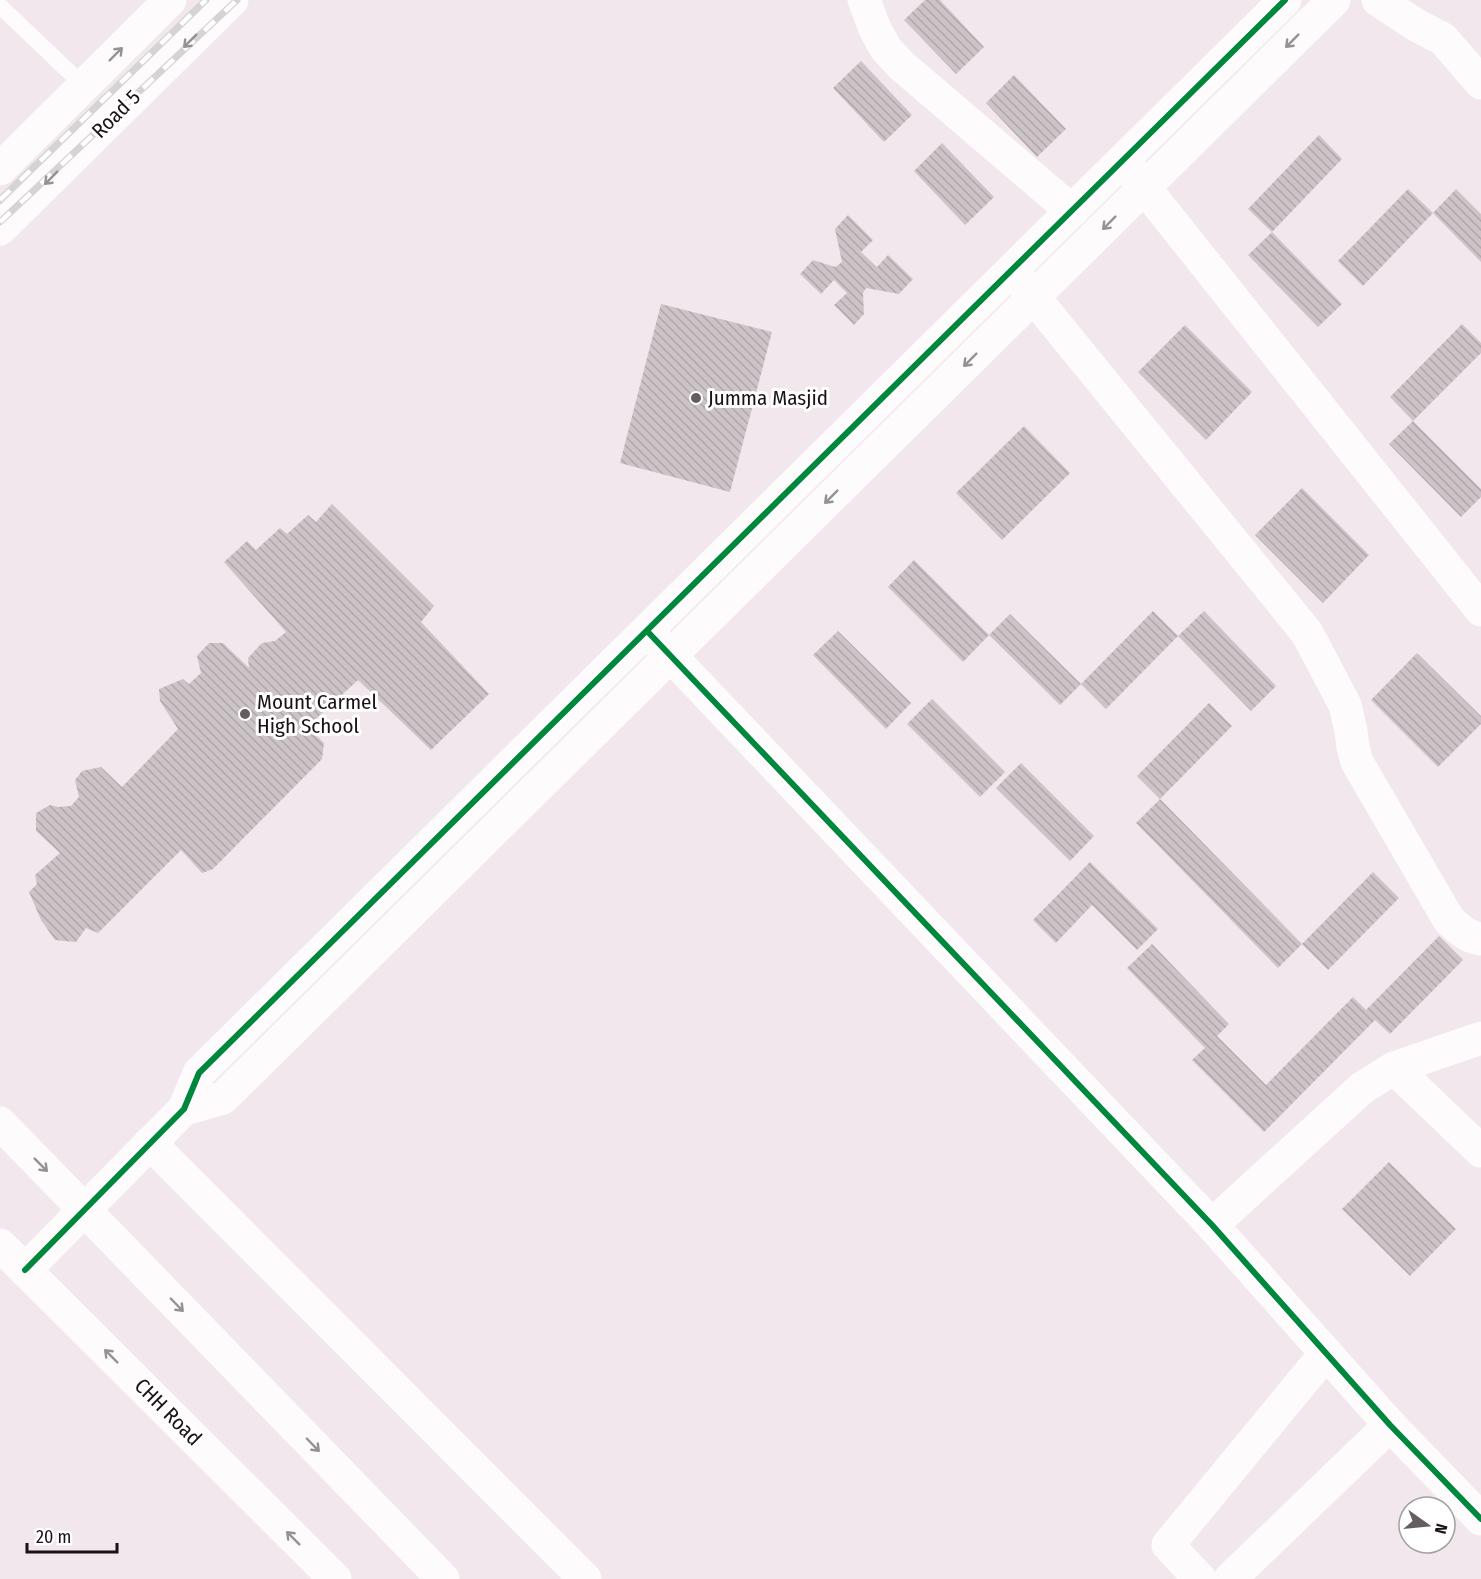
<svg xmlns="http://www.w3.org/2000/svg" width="1481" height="1579" font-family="'Fira Sans Condensed',sans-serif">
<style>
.building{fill:url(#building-back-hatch)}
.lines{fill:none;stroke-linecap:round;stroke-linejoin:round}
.lane{stroke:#fdfbfc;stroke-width:16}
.street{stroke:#fdfbfc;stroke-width:33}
.secondary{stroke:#fdfbfc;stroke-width:33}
.rail-casing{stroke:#d5d3d3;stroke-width:7}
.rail{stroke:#fff;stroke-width:4.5;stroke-dasharray:14;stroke-linecap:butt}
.cycleway-casing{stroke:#fff;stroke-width:10}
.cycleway{stroke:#00873e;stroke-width:6}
.oneway{stroke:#969294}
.poi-dot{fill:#655d61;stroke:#fff;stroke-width:2}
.labels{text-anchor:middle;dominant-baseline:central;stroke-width:6;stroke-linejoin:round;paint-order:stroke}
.street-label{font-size:21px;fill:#191216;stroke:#fff}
.poi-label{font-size:21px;fill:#191216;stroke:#fff;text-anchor:start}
</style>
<defs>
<pattern id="building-back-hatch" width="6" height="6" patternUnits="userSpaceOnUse" patternTransform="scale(1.5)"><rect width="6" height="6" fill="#cdc4c8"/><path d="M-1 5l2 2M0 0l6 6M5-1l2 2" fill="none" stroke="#afa7ab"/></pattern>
</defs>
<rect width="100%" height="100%" fill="#f2e7ec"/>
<g class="building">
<path d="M925,0H940L984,47L956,74L904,20Z"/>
<path d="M861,61L912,115L884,142L833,88Z"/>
<path d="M1014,75L1066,129L1037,157L986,103Z"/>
<path d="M1319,135L1342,159L1272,232L1248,209Z"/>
<path d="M942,143L994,197L965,225L914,171Z"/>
<path d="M1408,189L1433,213L1456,189L1481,214V262L1433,213L1363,286L1338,261Z"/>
<path d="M848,215L873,240L861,252L877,267L888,255L913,279L899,294L866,288L863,293L864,314L854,325L834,305L847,293L834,280L821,294L800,274L813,260L835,267L842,262L835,229Z"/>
<path d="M1272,232L1342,304L1318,327L1248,255Z"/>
<path d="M661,304L772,332L730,492L620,463Z"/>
<path d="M1462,324L1481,343V353L1413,421L1390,397Z"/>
<path d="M1185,325L1252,392L1206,440L1138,372Z"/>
<path d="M1413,421L1481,489V497L1461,517L1389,444Z"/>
<path d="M1024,426L1070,473L1002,540L956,493Z"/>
<path d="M1302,488L1369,555L1323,603L1255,535Z"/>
<path d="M332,504L434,606L421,622L489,694L431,750L358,680L307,727L324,743L322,759L213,869L202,873L181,850L98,933L86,928L76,942L55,940L41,920L29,892L37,884L35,875L60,853L36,831V813L50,805L58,807L71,806L79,797L75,780L82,771L101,767L122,787L178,729L160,701L159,689L183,679L189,684L201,673L197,656L209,643H223L249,668L248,658L262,643L275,641L286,632L224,562L247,541L256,550L280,528L287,534L308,515L316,522Z"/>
<path d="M914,560L989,635L963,662L888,587Z"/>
<path d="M1153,611L1178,636L1204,611L1276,686L1251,711L1178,636L1106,709L1081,684Z"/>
<path d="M1010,614L1081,684L1060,705L989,635Z"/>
<path d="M838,631L911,703L886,729L813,655Z"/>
<path d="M1417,653L1481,716V724L1438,767L1371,700Z"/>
<path d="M932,699L1005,772L980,797L907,724Z"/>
<path d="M1209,703L1232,726L1160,799L1137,776Z"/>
<path d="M1021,763L1094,836L1070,861L996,788Z"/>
<path d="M1160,799L1302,944L1278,968L1136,823Z"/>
<path d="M1090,862L1158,929L1137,950L1092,905L1056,943L1033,920Z"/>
<path d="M1373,872L1399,898L1328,970L1302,944Z"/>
<path d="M1439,936L1463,960L1390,1034L1375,1020L1264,1132L1192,1060L1205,1048L1127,968L1152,944L1229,1024L1217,1036L1266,1085L1353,997L1366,1010Z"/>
<path d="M1389,1162L1456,1229L1410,1276L1342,1209Z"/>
</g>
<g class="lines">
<path class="lane" d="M0,6L84,86"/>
<g class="street">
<path d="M864,0L875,29L886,49L902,66L1072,211"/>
<path d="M1378,0L1416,25L1443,39L1481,83"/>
<path d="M1132,172L1481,610"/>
<path d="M1019,279L1307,633L1345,705L1351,731L1353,747L1357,762L1449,920C1459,929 1467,937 1481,939"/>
<path d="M1394,1068L1481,1151"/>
<path d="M184,1109L223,1098L1334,0"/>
<path d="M150,1143L585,1579"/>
<path d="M1212,1225L1362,1088L1394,1068L1481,1038"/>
<path d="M25,1270L184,1109L199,1073L1285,0"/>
<path d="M1200,1579L1168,1545L1326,1353"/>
<path d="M1230,1579L1390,1425"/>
</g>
<g class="secondary">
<path d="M0,169L170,0"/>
<path d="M0,229L232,0"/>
<path d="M647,631L1212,1225L1390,1425L1481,1519"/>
<path d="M0,1123L443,1579"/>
<path d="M0,1245L335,1579"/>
</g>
<g class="rail-casing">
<g id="rail">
<path d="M0,200L206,0"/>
<path d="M0,222L237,0"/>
</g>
</g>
<use href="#rail" class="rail"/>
<g class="cycleway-casing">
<g id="cycleway">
<path d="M647,631L1212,1225L1390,1425L1481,1519"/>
<path d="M25,1270L184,1109L199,1073L1285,0"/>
</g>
</g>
<use href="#cycleway" class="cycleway"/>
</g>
<defs><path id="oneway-shaft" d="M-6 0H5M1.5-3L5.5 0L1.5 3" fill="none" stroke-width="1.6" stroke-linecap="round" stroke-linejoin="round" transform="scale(1.5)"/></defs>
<g class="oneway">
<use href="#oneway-shaft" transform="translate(190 41) rotate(135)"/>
<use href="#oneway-shaft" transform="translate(1292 41) rotate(135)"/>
<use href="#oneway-shaft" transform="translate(116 54) rotate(-45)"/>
<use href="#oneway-shaft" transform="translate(51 178) rotate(135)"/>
<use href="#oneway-shaft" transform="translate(1109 223) rotate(135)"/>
<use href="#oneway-shaft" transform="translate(970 360) rotate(135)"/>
<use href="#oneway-shaft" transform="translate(831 497) rotate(135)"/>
<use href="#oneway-shaft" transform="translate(41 1165) rotate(45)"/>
<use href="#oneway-shaft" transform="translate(177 1305) rotate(46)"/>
<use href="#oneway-shaft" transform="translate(111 1356) rotate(-135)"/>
<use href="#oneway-shaft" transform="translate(313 1445) rotate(46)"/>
<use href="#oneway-shaft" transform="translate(293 1538) rotate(-135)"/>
</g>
<g class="poi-dot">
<circle cx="696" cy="398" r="6"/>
<circle cx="245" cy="714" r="6"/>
</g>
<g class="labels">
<g class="street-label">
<text transform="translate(116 114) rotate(-45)">Road 5</text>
<text transform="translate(168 1412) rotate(45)">CHH Road</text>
</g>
<g class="poi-label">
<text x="708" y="398">Jumma Masjid</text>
<text x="257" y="702">Mount Carmel<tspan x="257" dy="24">High School</tspan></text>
</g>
</g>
<g transform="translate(1427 1525) rotate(105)"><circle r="28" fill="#ffffff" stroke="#a3a0a2" stroke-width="1.5"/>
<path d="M0-4.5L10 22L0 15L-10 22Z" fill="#655d61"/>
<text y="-9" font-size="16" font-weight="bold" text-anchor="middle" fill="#191216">N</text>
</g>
<path d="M27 1543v9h90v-9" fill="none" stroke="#191216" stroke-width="3"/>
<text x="36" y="1543" font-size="18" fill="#191216" stroke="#ffffff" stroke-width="4.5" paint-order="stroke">20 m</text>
</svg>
